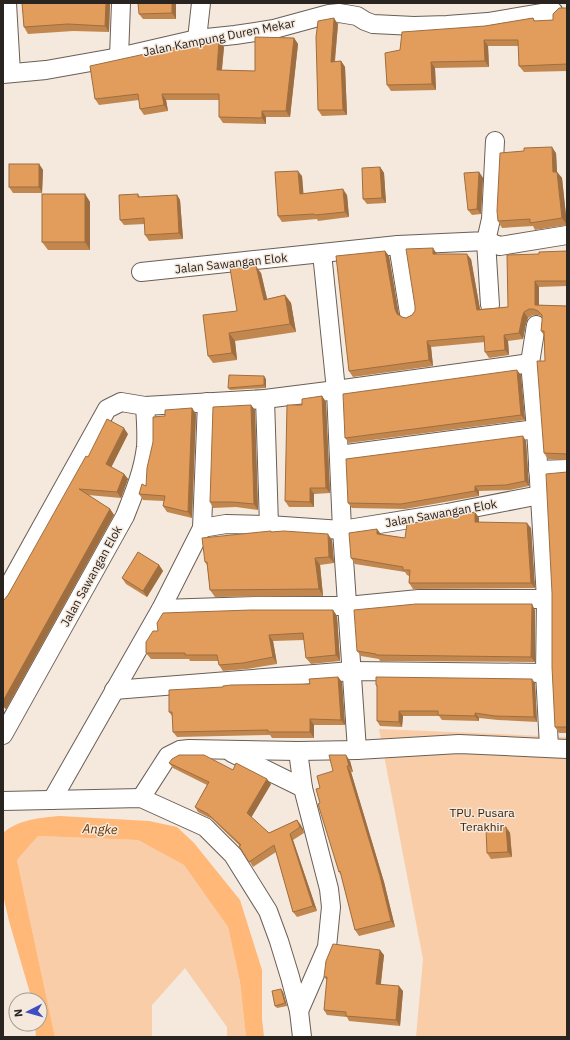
<svg xmlns="http://www.w3.org/2000/svg" width="570" height="1040" font-family="'IBM Plex Sans',sans-serif">
<style>
.green{fill:#f8cda7}
.water{fill:#ffb877}
.lines{fill:none;stroke-linecap:round;stroke-linejoin:round}
.street-casing{stroke:#6a5f56;stroke-width:20}
.street{stroke:#fff;stroke-width:18}
.wall{fill:#c2874f}
.shaded-wall{fill:#9e6e40}
.building{fill:#e29d5c;stroke:#9e6e40}
.labels{text-anchor:middle;dominant-baseline:central;stroke-width:3;stroke-linejoin:round;paint-order:stroke}
.street-label{font-size:12px;fill:#292420;stroke:#f5e8dd}
.park-label{font-size:12px;fill:#3f2306;stroke:#f5e8dd}
.water-label{font-size:13px;font-style:italic;fill:#643701;stroke:#f5e8dd}
</style>
<rect width="100%" height="100%" fill="#f5e8dd"/>
<g class="green">
<path d="M379,729L567,737V1037H416L423,959Z"/>
<path d="M38,836L138,840L184,865L228,927L240,982L246,1037H227V1027L185,968L152,1005V1037H55L17,860Z"/>
</g>
<path class="water" d="M60,816L149,821L177,827L194,843L240,900L262,970V1019L264,1037H246L240,982L228,927L184,865L138,840L38,836L17,860L55,1037H36L35,1024H40V1000H32L9,921L3,895V833C19,819 40,818 60,816Z"/>
<g class="lines">
<g class="street-casing">
<g id="street">
<path d="M7,3L11,73"/>
<path d="M197,39L201,3"/>
<path d="M119,57L121,3"/>
<path d="M3,74L46,70L119,57L197,39L235,35L274,29L329,14L339,13L357,16L365,21L373,24L414,26L447,25L488,22L553,11"/>
<path d="M398,245L409,313"/>
<path d="M322,253L336,390L342,530L357,750"/>
<path d="M141,272L398,245L486,241L491,219L495,141"/>
<path d="M490,305L486,241L500,246L567,235"/>
<path d="M536,325L530,363L536,429L546,599L545,673L549,747"/>
<path d="M265,399L269,525"/>
<path d="M339,455L536,429"/>
<path d="M538,470L567,469"/>
<path d="M202,528L207,402"/>
<path d="M3,596L107,409L121,402L145,406L265,399L336,390L530,363"/>
<path d="M161,609L255,606H347L419,599H546"/>
<path d="M114,690L352,671L545,673"/>
<path d="M3,735L125,516C134,493 143,472 146,447C147,434 146,420 145,406"/>
<path d="M298,751L303,788"/>
<path d="M232,753L303,788L329,889L331,907L327,947L299,1011"/>
<path d="M141,798L168,756L180,750L189,749L298,751L357,750L459,744L567,749"/>
<path d="M52,800L161,609L202,528L226,524L269,525L342,530L447,513L540,495"/>
<path d="M3,801L141,798L205,827L233,855L268,911L279,941L290,977L299,1011L302,1037"/>
</g>
</g>
<use href="#street" class="street"/>
</g>
<g class="wall">
<path d="M22,3H110L109,32L73,31L28,34L24,27Z"/>
<path d="M176,3V19H143L139,14Z"/>
<path d="M567,8V71L524,72L519,66V46H488L489,67L435,68L436,90L391,91L387,85L400,50L485,26L533,18L535,21L553,20Z"/>
<path d="M338,24L335,62L341,61L345,67L347,115L322,116L318,110Z"/>
<path d="M294,38L298,44L290,117H266V124L223,123L219,117V100H166L168,111L144,115L140,109L139,100L99,105L95,99L194,45L219,41L224,47L222,70L255,71Z"/>
<path d="M556,153L557,172L562,178L567,225L535,230L533,226L502,228L498,221Z"/>
<path d="M39,164L43,170L42,193H13L9,187Z"/>
<path d="M380,167L384,173L386,203L367,204L363,199Z"/>
<path d="M479,172L483,178L481,214L472,215L468,210Z"/>
<path d="M302,176L303,194L347,195L349,217L318,221L317,219L282,222L278,216Z"/>
<path d="M85,194L90,202V250H48L42,242Z"/>
<path d="M138,194L140,197L177,195L180,200L183,239L149,241L145,235V224L124,225L120,220Z"/>
<path d="M385,251L389,256L399,315L402,317L406,318L412,315L415,311L437,254L471,259L480,309L508,307L539,254L567,251V286L539,287V305L567,306V460L548,459L544,453L545,361V337L541,331L542,321V316L537,315H533L528,318L526,323L523,339L508,341L509,355L489,358L485,352V342L431,347L433,366L353,377L349,371Z"/>
<path d="M261,273L267,299L285,295L291,303L296,332L235,341L237,360L213,363L208,356Z"/>
<path d="M521,375L525,420L349,443L345,438Z"/>
<path d="M266,379V388L230,390L228,388Z"/>
<path d="M322,396L326,402L330,493L314,494V507H289L285,501L302,405Z"/>
<path d="M251,405L255,410L258,510L236,507L213,508L210,502Z"/>
<path d="M192,408L196,414L192,518L167,512L163,506L164,501L143,500L139,494L146,486L165,416Z"/>
<path d="M128,434L111,467L124,474L128,479L121,498L88,495L110,509L114,515L6,709L3,707V600H4L8,595L88,457Z"/>
<path d="M526,441L529,486L510,490L479,491V496L405,509L352,508L348,503Z"/>
<path d="M567,472V733H559L555,727Z"/>
<path d="M475,512L479,518V522L531,528L535,588L413,589L409,583V576L407,575L405,572L355,564L351,558L381,534L405,538Z"/>
<path d="M271,531V532L332,540L334,563L320,565L323,596L215,597L210,590L207,565L205,562Z"/>
<path d="M159,565L163,571L147,597L126,584L122,578Z"/>
<path d="M333,610L337,616L340,661L311,664L306,658L304,640L273,641L277,664L247,669L223,671L219,665L218,661H190L189,659H151L146,653L158,631Z"/>
<path d="M535,610V662L380,661L379,659L361,656L357,651Z"/>
<path d="M338,677L342,682L345,725H314V738H272L270,735L177,737L173,732V717L169,712L310,684Z"/>
<path d="M535,683L537,722L498,720L479,718V721L442,720L439,716H403L402,727L380,726L377,721V687L376,685Z"/>
<path d="M350,761L353,772H351L384,882L395,927L359,936L355,930L341,875L339,872L320,803V788Z"/>
<path d="M169,763L233,770L271,784L251,817L269,833L297,820L301,825L304,833L293,840L317,911L297,917L293,912L276,852L253,867L240,846L212,819L198,812L195,807L207,785L173,768Z"/>
<path d="M506,827L510,833L512,857L491,859L487,853Z"/>
<path d="M384,955L381,984L403,991L400,1026L349,1021L347,1017L327,1015L324,1010L327,980L324,977Z"/>
<path d="M281,989L283,992L287,1006L277,1008L275,1006Z"/>
</g>
<g class="shaded-wall">
<path d="M106,3H110L109,32L105,26Z"/>
<path d="M172,3H176V19L172,13Z"/>
<path d="M334,18L338,24L334,67L331,62Z"/>
<path d="M294,38L298,44L290,117L286,111Z"/>
<path d="M484,40L488,46L489,67L485,61Z"/>
<path d="M219,41L224,47L221,76L217,70Z"/>
<path d="M341,61L345,67L347,115L343,110Z"/>
<path d="M431,62L435,68L436,90L432,84Z"/>
<path d="M162,94L166,100L168,111L164,105Z"/>
<path d="M262,111L266,117V124L262,118Z"/>
<path d="M552,147L556,153L557,172L562,178L567,225L562,218L553,172Z"/>
<path d="M39,164L43,170L42,193L39,187Z"/>
<path d="M380,167L384,173L386,203L382,198Z"/>
<path d="M298,171L302,176L304,199L300,194Z"/>
<path d="M479,172L483,178L481,214L477,209Z"/>
<path d="M343,189L347,195L349,217L345,212Z"/>
<path d="M85,194L90,202V250L85,242Z"/>
<path d="M177,195L180,200L183,239L179,233Z"/>
<path d="M433,248L437,254V260L433,254Z"/>
<path d="M385,251L389,256L399,315L401,320L397,314L395,309Z"/>
<path d="M467,254L471,259L481,315L477,310Z"/>
<path d="M256,266L261,273L269,307L264,300Z"/>
<path d="M535,281L539,287V311L535,305Z"/>
<path d="M285,295L291,303L296,332L290,324Z"/>
<path d="M524,312L528,318L526,323L523,339L519,333L522,318Z"/>
<path d="M229,333L235,341L237,360L232,353Z"/>
<path d="M504,335L508,341L509,355L505,350Z"/>
<path d="M427,341L431,347L433,366L429,360Z"/>
<path d="M517,370L521,375L525,420L521,415Z"/>
<path d="M264,376L266,379V388L264,385Z"/>
<path d="M322,396L326,402L330,493L326,488Z"/>
<path d="M251,405L255,410L258,510L254,504Z"/>
<path d="M192,408L196,414L192,518L188,512Z"/>
<path d="M124,428L128,434L110,470L106,464Z"/>
<path d="M523,436L526,441L529,486L525,481Z"/>
<path d="M124,474L128,479L121,498L117,492Z"/>
<path d="M475,486L479,491V496L475,491Z"/>
<path d="M310,488L314,494V507L310,502Z"/>
<path d="M110,509L114,515L6,709L3,705V701Z"/>
<path d="M475,512L479,518V527L475,522Z"/>
<path d="M527,523L531,528L535,588L531,583Z"/>
<path d="M377,529L381,534H377Z"/>
<path d="M328,534L332,540L334,563L329,557Z"/>
<path d="M315,558L320,565L323,596L319,589Z"/>
<path d="M159,565L163,571L147,597L143,591Z"/>
<path d="M532,604L535,610V662L531,657Z"/>
<path d="M333,610L337,616L340,661L336,655Z"/>
<path d="M269,635L273,641L277,664L273,657Z"/>
<path d="M338,677L342,682L345,725L341,720Z"/>
<path d="M532,679L535,683L537,722L534,717Z"/>
<path d="M399,711L403,716L402,727L399,722Z"/>
<path d="M475,713L479,718V721L475,716Z"/>
<path d="M310,719L314,725V738L310,732Z"/>
<path d="M346,755L350,761L353,772L349,766Z"/>
<path d="M347,766L351,772L384,882L395,927L391,921Z"/>
<path d="M267,779L271,784L251,818L247,813Z"/>
<path d="M297,820L303,829L304,833L300,827Z"/>
<path d="M506,827L510,833L512,857L508,852Z"/>
<path d="M290,834L293,840L317,911L313,906Z"/>
<path d="M380,950L384,955L380,989L376,984Z"/>
<path d="M399,986L403,991L400,1026L396,1020Z"/>
<path d="M281,989L283,992L287,1006L285,1003Z"/>
</g>
<g class="building">
<path d="M22,3H106L105,26L68,24L24,27Z"/>
<path d="M138,3H172V13L139,14Z"/>
<path d="M559,8H567V64L519,66L518,40H484L485,61L431,62L432,84L387,85L385,53L400,50L402,32L485,26L533,18L534,21L553,20V14Z"/>
<path d="M334,18L331,62L341,61L343,110H318L316,37L318,21Z"/>
<path d="M255,37L294,38L286,111H262V118L219,117V94H162L164,105L140,109L138,94L95,99L90,66L186,45H194L195,43L219,41L217,70L255,71Z"/>
<path d="M552,147L553,172H557L562,218L530,223V219L498,221L497,211L500,153L524,151V148Z"/>
<rect x="9" y="164" width="30" height="23"/>
<path d="M380,167L382,198L363,199L362,168Z"/>
<path d="M298,171L300,194L343,189L345,212L315,215L314,214L278,216L275,172Z"/>
<path d="M479,172L477,209L468,210L464,173Z"/>
<rect x="42" y="194" width="43" height="48"/>
<path d="M138,194V197L177,195L179,233L145,235L144,218L120,220L119,195Z"/>
<path d="M433,248V254H467L477,310L508,307L507,255L539,254V252L567,251V281H535V305L567,306V454L544,453L537,361H545L544,331H541L542,321V315L538,311L533,309H529L524,312L522,318L519,333L504,335L505,350L485,352L484,336L427,341L429,360L349,371L336,256L385,251L395,309L397,314L402,317L406,318L412,315L415,311V306L406,249Z"/>
<path d="M256,266L264,300L285,295L290,324L229,333L232,353L208,356L203,315L237,311L230,268Z"/>
<path d="M517,370L521,415L345,438L343,394Z"/>
<path d="M229,375L264,376V385L228,388Z"/>
<path d="M322,396L326,488H310V502L285,501L287,405H302V399Z"/>
<path d="M251,405L254,504L232,502H210L213,407Z"/>
<path d="M192,408L188,512L163,506L165,496L139,494L142,484L146,486L147,468L153,442V417L165,416V410Z"/>
<path d="M107,419L124,428L106,464L124,474L117,492L79,489L110,509L3,701V600H4L8,595L86,456L88,457Z"/>
<path d="M523,436L525,481L506,485L475,486V491L401,504L348,503L346,459Z"/>
<path d="M567,472V727H555L552,667V593L546,474Z"/>
<path d="M475,512V522L527,523L531,583H409L410,570H403V567L351,558L349,533L377,529V534L405,538L407,524Z"/>
<path d="M271,531V532L284,531L328,534L329,557L315,558L319,589L210,590L207,562H205L202,538Z"/>
<path d="M138,552L159,565L143,591L122,578Z"/>
<path d="M416,604H532L531,657L376,655V654L357,651L354,610Z"/>
<path d="M251,610H333L336,655L306,658L303,633L269,635L273,657L243,663L219,665L217,655H185V653H146V642L153,631H158L157,623L163,613Z"/>
<path d="M338,677L341,720L310,719V732H268V730L173,732L172,712H169V690L223,687V686L231,685L310,684L309,679Z"/>
<path d="M376,677L532,679L534,717L495,716L475,713V716L438,715V711H399V722L377,721V685H376Z"/>
<path d="M179,755H204L233,770L236,763L267,779L247,813L269,833L297,820L300,827L290,834L313,906L293,912L274,845L249,862L239,846L241,845L208,814L195,807L209,782L169,763L172,759Z"/>
<path d="M329,755H346L349,766H347L380,876L391,921L355,930L340,871L339,872L318,804L320,803L316,789L320,788L317,776L333,771Z"/>
<path d="M506,827L508,852L487,853L486,829Z"/>
<path d="M333,944L380,950L376,984L399,986L396,1020L346,1016V1012L324,1010L327,977H324L326,961Z"/>
<path d="M281,989L285,1003L275,1006L272,991Z"/>
</g>
<g class="labels">
<g class="street-label">
<text transform="translate(219 37) rotate(-11)">Jalan Kampung Duren Mekar</text>
<text transform="translate(231 263) rotate(-6)">Jalan Sawangan Elok</text>
<text transform="translate(441 513) rotate(-10)">Jalan Sawangan Elok</text>
<text transform="translate(91 576) rotate(-61)">Jalan Sawangan Elok</text>
</g>
<g class="park-label">
<text x="482" y="812">TPU. Pusara<tspan x="482" dy="14">Terakhir</tspan></text>
</g>
<g class="water-label">
<text transform="translate(100 829) rotate(2)">Angke</text>
</g>
</g>
<rect width="570" height="1040" fill="none" stroke="#292420" stroke-width="8"/>
<g transform="translate(28 1012) rotate(264)"><circle r="19" fill="#f5e8dd" stroke="#a39a91"/>
<path d="M0-3L7 15L0 10L-7 15Z" fill="#3f4dc1"/>
<text y="-6" font-size="11" font-weight="bold" text-anchor="middle" fill="#292420">N</text>
</g>
</svg>
